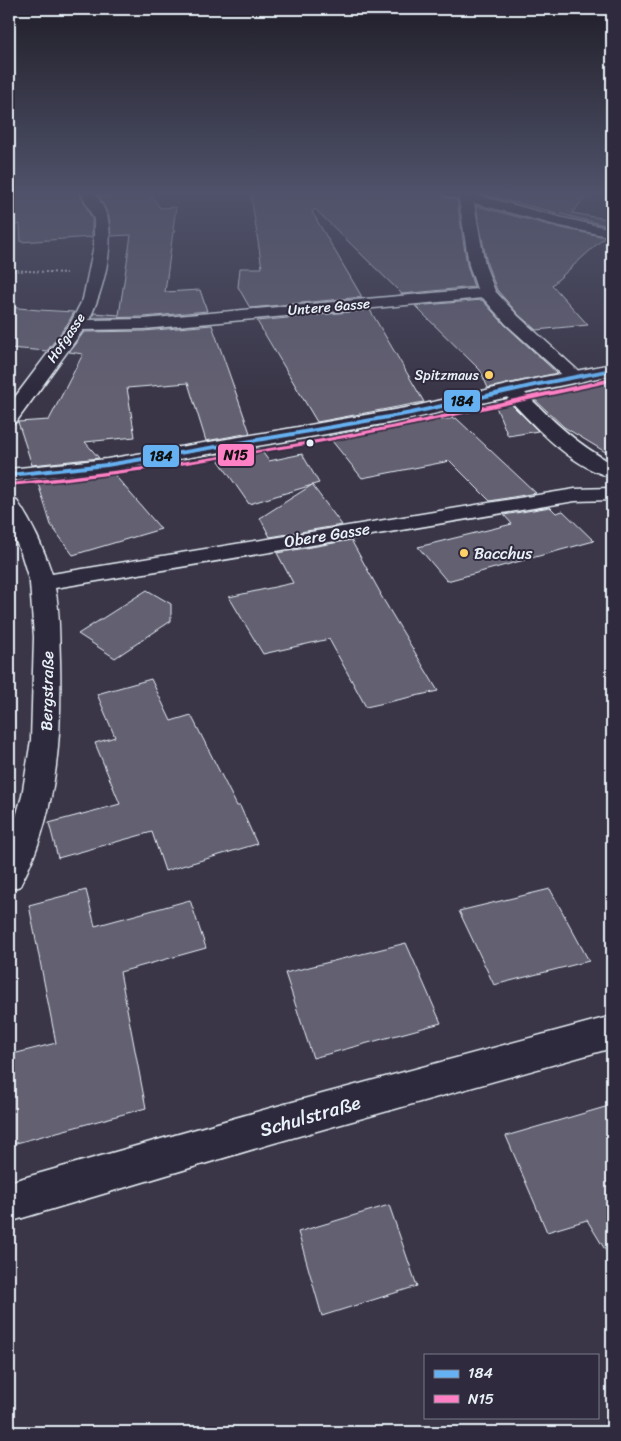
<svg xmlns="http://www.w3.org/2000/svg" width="621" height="1441" font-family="Sriracha,sans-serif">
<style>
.building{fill:#636171;stroke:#e8f1f8}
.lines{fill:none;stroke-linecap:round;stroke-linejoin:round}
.minor-casing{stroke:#e8f1f8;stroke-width:3}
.tertiary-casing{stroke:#e8f1f8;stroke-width:3}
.path{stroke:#e8f1f8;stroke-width:2;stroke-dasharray:2 2;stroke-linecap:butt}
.minor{fill:#2f2a3d;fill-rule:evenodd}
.tertiary{fill:#2f2a3d;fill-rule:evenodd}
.bus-1-casing{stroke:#2f2a3d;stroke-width:3}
.bus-2-casing{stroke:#2f2a3d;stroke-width:3}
.bus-1{fill:#66b1f2;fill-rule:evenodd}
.bus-2{fill:#ff80c5;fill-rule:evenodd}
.poi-dot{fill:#ffd166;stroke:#2f2a3d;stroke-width:2}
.bus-dot{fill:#e8f1f8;stroke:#2f2a3d;stroke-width:2}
.labels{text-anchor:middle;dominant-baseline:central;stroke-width:4;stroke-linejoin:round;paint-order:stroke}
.far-street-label{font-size:14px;fill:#e8f1f8;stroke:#2f2a3d}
.far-poi-label{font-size:14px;fill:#e8f1f8;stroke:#2f2a3d;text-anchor:end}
.street-label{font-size:16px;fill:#e8f1f8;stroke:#2f2a3d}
.poi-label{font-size:16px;fill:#e8f1f8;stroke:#2f2a3d;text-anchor:start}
.near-street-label{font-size:19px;fill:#e8f1f8;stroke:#2f2a3d}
.line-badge{stroke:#2f2a3d;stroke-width:2}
.pale-badge-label{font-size:14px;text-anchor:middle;font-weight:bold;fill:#111}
</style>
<rect width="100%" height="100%" fill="#3a3648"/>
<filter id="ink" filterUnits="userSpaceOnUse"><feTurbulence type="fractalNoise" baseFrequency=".02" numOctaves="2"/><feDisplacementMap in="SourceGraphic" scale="10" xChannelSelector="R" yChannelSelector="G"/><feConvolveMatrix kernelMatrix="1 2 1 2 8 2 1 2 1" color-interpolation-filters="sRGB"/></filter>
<g filter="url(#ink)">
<g class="building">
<path d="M9,192H79L92,219V237L21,242L20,224L9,227Z"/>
<path d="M97,192H102V197L149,192L160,208L176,207L173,229L175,232H173L165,292L200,290L207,311L144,317L92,318L94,313L119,315L131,235L111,236L109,216Z"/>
<path d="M254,192H440L444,197L457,200L467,265L474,287L402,294L315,209L312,212L362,297L250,308L238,287L240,268H262L251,195H254Z"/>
<path d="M474,192H590L572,213L612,220V227Z"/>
<path d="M476,206L556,227L605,237L552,285L588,325L536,330L519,315L497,290L487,264Z"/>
<path d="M482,300L505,325L557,373L488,388L480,370L415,306Z"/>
<path d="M9,307L39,310L74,312L68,323L47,351L9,348Z"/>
<path d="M370,310L424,402L317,422L257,321Z"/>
<path d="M212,325L250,433L206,441L188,383L127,388L135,437L85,442L99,458L32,465L18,422L49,420L83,354L69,352L84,332L144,331Z"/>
<path d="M601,379L612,388V456L564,427L529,394Z"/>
<path d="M506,399L538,431L508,436L494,402Z"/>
<path d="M432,416L435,421L456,418L536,493L490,501L450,461L362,478L328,436Z"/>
<path d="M259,448L269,461L302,454L319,483L249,504L215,455Z"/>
<path d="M112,472L161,529L73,555L51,525L37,480Z"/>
<path d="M312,485L342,525L270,537L260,518Z"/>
<path d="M550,507L556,513L563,511L594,541L447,581L418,547L512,524L504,515Z"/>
<path d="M351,540L381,594H380L438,691L366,707L329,639L263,654L229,597L293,583L277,553Z"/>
<path d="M147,590L171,604V621L115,658L78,634Z"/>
<path d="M151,679L171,721L191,715L237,806H240L257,844L165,871L152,832L58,858L49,823L120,804L95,743L115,737L97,694Z"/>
<path d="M550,889L589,961L494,985L459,911Z"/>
<path d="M86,890L95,926L190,900L206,948L120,972L146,1108L9,1145V1055L56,1043L29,905Z"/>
<path d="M406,943L441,1023L313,1058L285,973Z"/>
<path d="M612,1105V1261L587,1220L547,1232L506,1136Z"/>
<path d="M389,1205L417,1286L322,1316L298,1232Z"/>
</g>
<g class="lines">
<g class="minor-casing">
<g id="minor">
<path d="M81,192H95C99,200 106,211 108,220C114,250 102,293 89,320L144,319L477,289L469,265L459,199L444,195L442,192H472V194L563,218L612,229V237L556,225L474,203L485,265L495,291L518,316L585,377L583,381L576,383L569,381L506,324L483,298L144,329L83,330L16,422L9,424V405L70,324L83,299L94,245V219Z"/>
<path d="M511,384L518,386C547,415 575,444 612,463V477C571,468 532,423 504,394L502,390L504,386Z"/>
<path d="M612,488V500L575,501L55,588C60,612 59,636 60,660C62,738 57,816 20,886L9,890V841L22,796L31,740L34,637L30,583L21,553L9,526V499L17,501C32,523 44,549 52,574L575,489Z"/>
<path d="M612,1016V1048L274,1143L9,1222V1182L274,1107Z"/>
</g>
</g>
<g class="tertiary-casing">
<path id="tertiary" d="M612,364V375L539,390L411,419L287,441L107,471L9,481V469L107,459L287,429L411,407L539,378Z"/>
</g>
<path class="path" d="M9,270L66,273"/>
<use href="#minor" class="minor"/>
<use href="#tertiary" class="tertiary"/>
<g class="bus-1-casing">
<path id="bus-1" d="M612,368V372L539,386L411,415L287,437L107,467L9,477V473L107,463L287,433L411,411L539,382Z"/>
</g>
<g class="bus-2-casing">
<path id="bus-2" d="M612,378V382L413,425L313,444L162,468L61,481L9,486V484L10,483C129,470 247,454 365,431C447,415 529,395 612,378Z"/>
</g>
<use href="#bus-1" class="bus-1"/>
<use href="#bus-2" class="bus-2"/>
</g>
</g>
<linearGradient id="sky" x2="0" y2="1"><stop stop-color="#201e28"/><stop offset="0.49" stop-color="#4f526a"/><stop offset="1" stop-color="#4f526a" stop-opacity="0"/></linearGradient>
<rect width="621" height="393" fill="url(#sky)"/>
<g class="poi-dot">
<circle cx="489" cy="375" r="5"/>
<circle cx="464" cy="553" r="5"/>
</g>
<circle class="bus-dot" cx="310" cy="443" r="4.5"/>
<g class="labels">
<g class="far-street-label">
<text transform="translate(329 307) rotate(-5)">Untere Gasse</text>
<text transform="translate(66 338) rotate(-56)">Hofgasse</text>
</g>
<g class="far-poi-label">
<text x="479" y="375">Spitzmaus</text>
</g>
<g class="street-label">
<text transform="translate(327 535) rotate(-9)">Obere Gasse</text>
<text transform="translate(47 691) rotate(-89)">Bergstraße</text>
</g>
<g class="poi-label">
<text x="474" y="553">Bacchus</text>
</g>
<g class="near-street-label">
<text transform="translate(310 1116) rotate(-16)">Schulstraße</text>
</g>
</g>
<g class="line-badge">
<rect x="443" y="389" width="38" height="24" rx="5" fill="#66b1f2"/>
<rect x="217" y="443" width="38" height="24" rx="5" fill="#ff80c5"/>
<rect x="142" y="444" width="38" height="24" rx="5" fill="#66b1f2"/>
</g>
<g class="pale-badge-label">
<text x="462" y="406">184</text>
<text x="236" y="460">N15</text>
<text x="161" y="461">184</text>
</g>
<rect width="621" height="1441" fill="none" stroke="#2f2a3d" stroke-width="30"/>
<rect x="15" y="15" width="591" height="1411" fill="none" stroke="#e8f1f8" stroke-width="2" filter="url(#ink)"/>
<rect x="424" y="1354" width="175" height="65" fill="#2f2a3d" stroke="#797a88"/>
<rect x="434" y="1370" width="25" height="8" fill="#66b1f2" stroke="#797a88"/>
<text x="468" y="1378" font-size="15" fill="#e8f1f8">184</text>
<rect x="434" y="1395" width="25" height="8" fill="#ff80c5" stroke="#797a88"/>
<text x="468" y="1404" font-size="15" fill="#e8f1f8">N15</text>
</svg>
